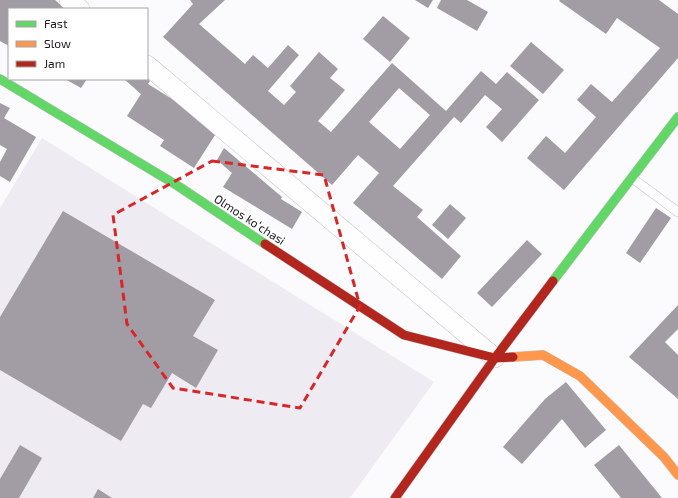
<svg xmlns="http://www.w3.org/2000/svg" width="678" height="498" font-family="'Exo 2',sans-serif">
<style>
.built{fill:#efebf2}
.building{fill:#a29ca5;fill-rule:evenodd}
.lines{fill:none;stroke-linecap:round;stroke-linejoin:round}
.lane-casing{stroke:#c7c5c9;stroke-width:10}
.street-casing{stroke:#c7c5c9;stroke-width:20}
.fast-casing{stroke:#c7c5c9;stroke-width:10}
.slow-casing{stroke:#c7c5c9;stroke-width:10}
.jam-casing{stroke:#c7c5c9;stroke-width:10}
.lane{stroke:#fefeff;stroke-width:9}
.street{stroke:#fefeff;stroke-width:19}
.fast{stroke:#63d668;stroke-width:9}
.slow{stroke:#ff974d;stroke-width:9}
.jam{stroke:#b3261e;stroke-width:9}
.marked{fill:none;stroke:#d62828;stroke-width:3;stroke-dasharray:8 5;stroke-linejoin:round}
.labels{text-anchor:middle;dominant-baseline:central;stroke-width:4;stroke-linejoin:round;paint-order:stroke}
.street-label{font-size:12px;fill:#1f1a22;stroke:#fff}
</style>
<rect width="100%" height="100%" fill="#fbfafc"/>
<path class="built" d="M42,138L434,382L350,498H0V208Z"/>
<g class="building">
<path d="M0,0H55L65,9H9V46L0,41Z"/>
<path d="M190,0H225L199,24L245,64L253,55L268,68L288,45L299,55L268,91L284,105L296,92L290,86L319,52L338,69L330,78L345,90L318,121L331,132L392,63L446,111L481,71L496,84L507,72L539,100L502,142L486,127L502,109L485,95L461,123L454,117L393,186L423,210L417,217L461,256L442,279L353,203L379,173L358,155L332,185L163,37L193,4ZM399,88L430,115L400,149L369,122Z"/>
<path d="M415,0H433L428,8Z"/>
<path d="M441,0H467L488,12L477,31L437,8Z"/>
<path d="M560,0H659L678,14V58L564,190L527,158L546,136L565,153L596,117L577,100L591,84L612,102L660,48L617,18L606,34L559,1Z"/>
<path d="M383,16L410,38L390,62L363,39Z"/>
<path d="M531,42L564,70L543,94L510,66Z"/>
<path d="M147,78L150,81L148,84L185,107L215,135L194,168L160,146L164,140L127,116L141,94L124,79Z"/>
<path d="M65,79H87L81,88Z"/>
<path d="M0,103L10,108L4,118L36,137L10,182L0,176V162L7,149L0,145Z"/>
<path d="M224,148L282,197L281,199L302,212L292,229L223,187L232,173L217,160Z"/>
<path d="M450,204L466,218L448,239L432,225Z"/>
<path d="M656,208L671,218L640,263L626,253Z"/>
<path d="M63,211L215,300L193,336L218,350L196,388L172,373L151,408L143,404L121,441L0,370V317Z"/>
<path d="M527,240L542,254L492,307L477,293Z"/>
<path d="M678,305V329L665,342L678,355V399L629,357Z"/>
<path d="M566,382L606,430L585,448L562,419L522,464L503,447L545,399Z"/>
<path d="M20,445L42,458L19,498H0V479Z"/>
<path d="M619,445L658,493L662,498H621L594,465Z"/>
<path d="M98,489L112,498H93Z"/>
</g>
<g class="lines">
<g class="lane-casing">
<path id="lane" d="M632,178L678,212"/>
</g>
<g class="street-casing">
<g id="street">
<path d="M69,0L80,9"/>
<path d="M147,65L495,358"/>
</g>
</g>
<g class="fast-casing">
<g id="fast">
<path d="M0,79L178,186L265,244"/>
<path d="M553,281L678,117"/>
</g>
</g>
<g class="slow-casing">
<path id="slow" d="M513,357L543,355L580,376L664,457L678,475"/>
</g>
<g class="jam-casing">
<g id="jam">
<path d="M265,244L404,335L495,358L513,357"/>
<path d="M395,498L495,358L553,281"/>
</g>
</g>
<use href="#lane" class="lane"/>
<use href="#street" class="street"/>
<use href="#fast" class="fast"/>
<use href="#slow" class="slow"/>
<use href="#jam" class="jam"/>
</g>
<path class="marked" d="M212,161L324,175L360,306L300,408L173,388L127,324L113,215Z"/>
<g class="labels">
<g class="street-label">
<text transform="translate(250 219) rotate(33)">Olmos koʻchasi</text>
</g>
</g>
<rect x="8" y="8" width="140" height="72" fill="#ffffff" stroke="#a5a3a7"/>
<rect x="16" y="21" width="20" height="6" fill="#63d668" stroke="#a5a3a7"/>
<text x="44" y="28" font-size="12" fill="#1f1a22">Fast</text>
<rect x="16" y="41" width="20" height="6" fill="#ff974d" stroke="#a5a3a7"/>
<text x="44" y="48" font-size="12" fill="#1f1a22">Slow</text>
<rect x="16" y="61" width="20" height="6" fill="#b3261e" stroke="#a5a3a7"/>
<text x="44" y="68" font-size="12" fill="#1f1a22">Jam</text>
</svg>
